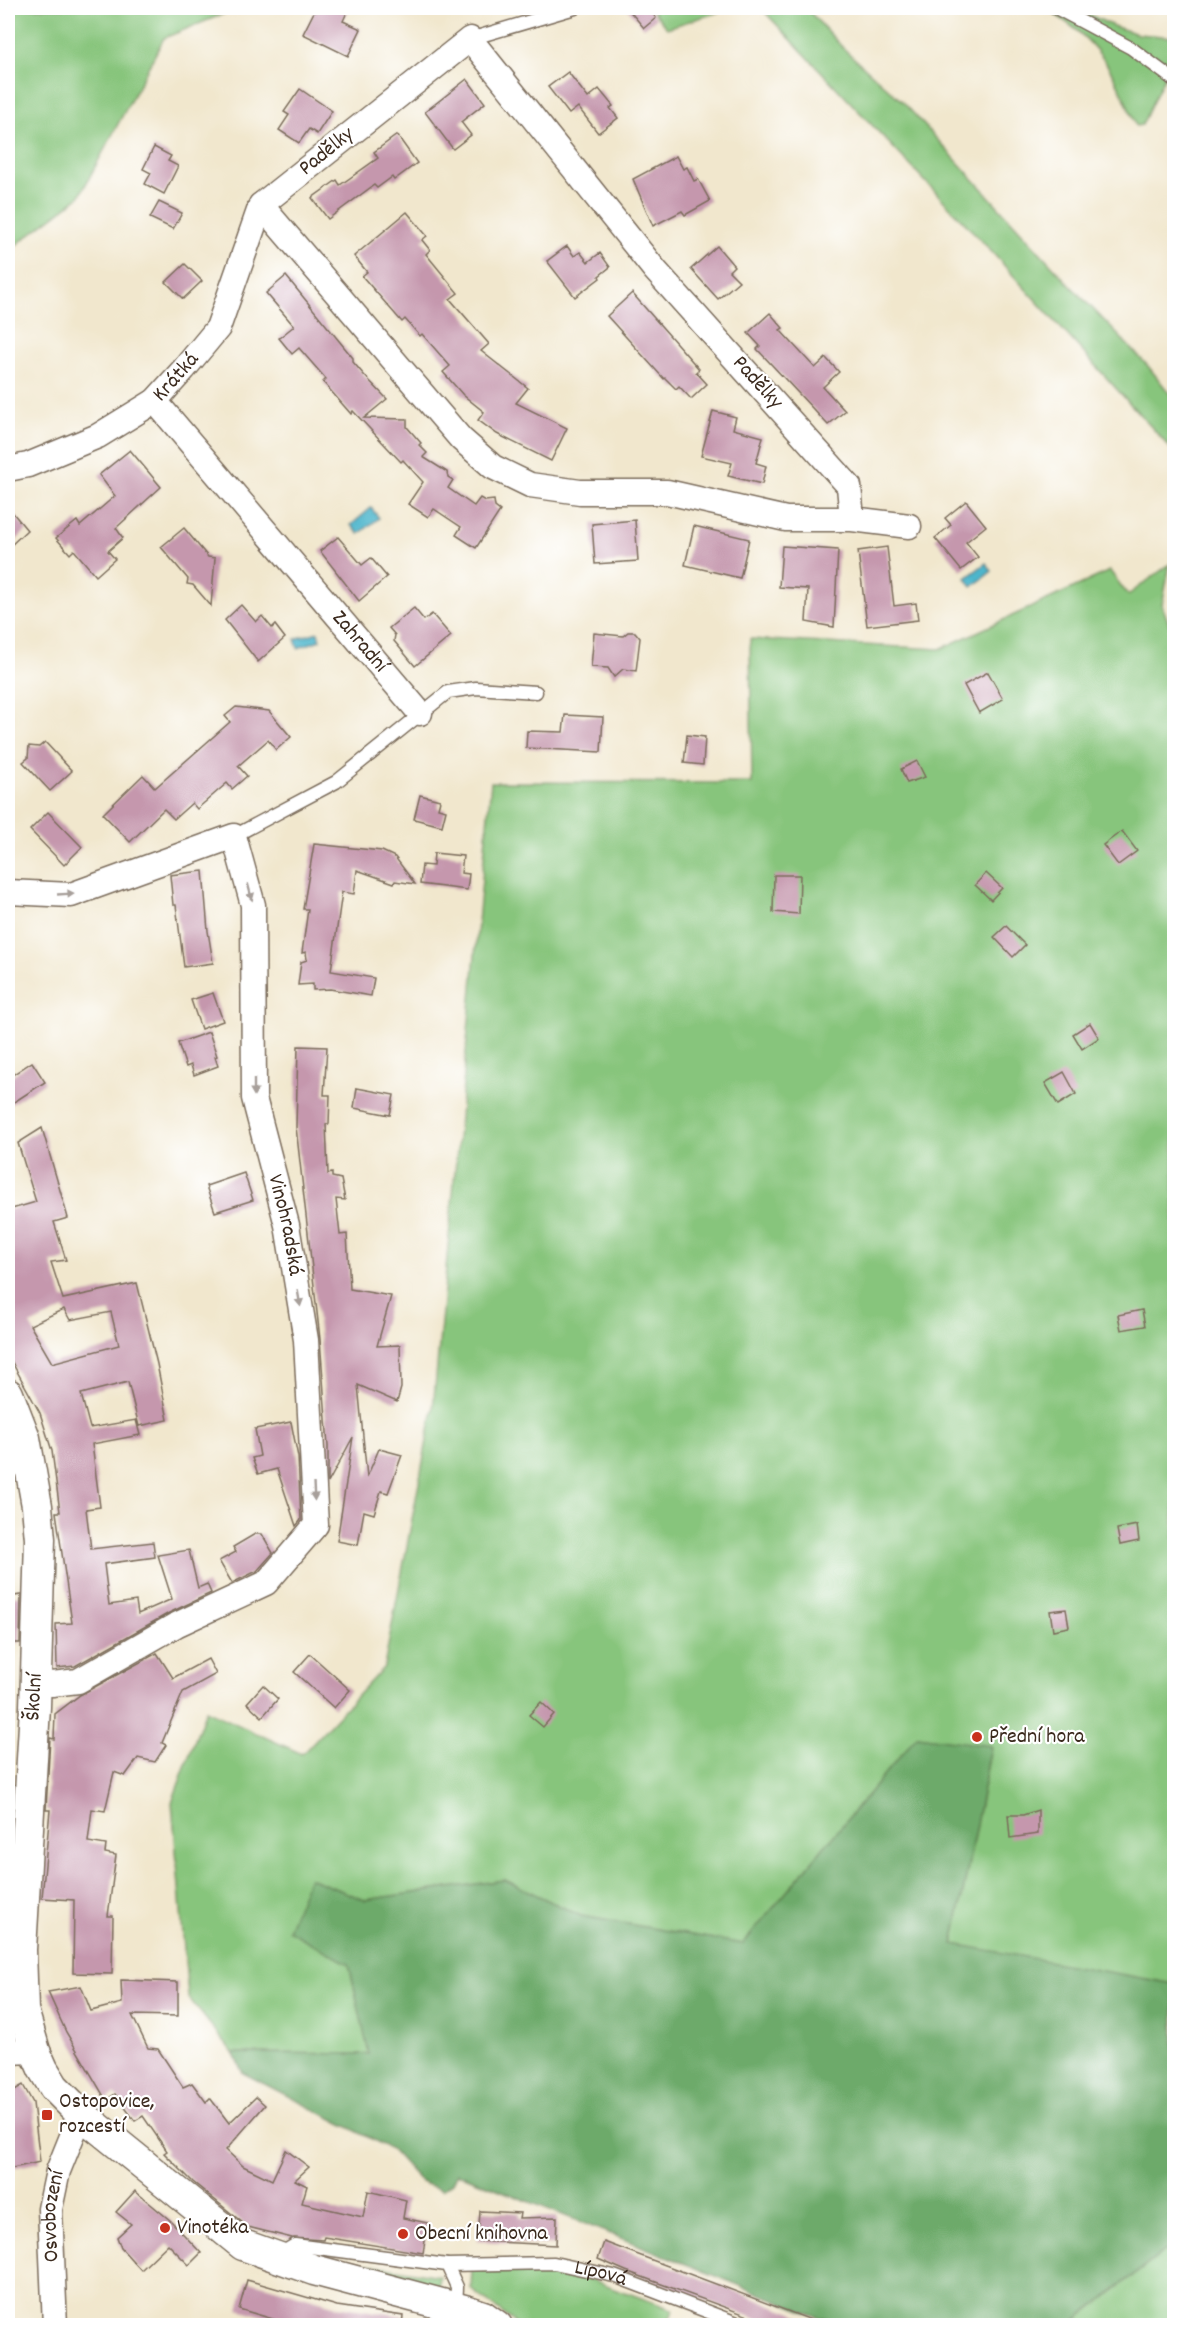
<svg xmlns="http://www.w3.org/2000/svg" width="1182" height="2333" font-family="Dekko,sans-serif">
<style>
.built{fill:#f7d0ce}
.green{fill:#87c57b;stroke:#61784c;stroke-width:1.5}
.forest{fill:#6daa6b;stroke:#546a44;stroke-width:1.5}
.water{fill:#4eb6cc;stroke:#447075;stroke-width:1.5}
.building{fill:#c597ad;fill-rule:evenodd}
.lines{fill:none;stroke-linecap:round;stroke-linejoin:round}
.service-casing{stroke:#7b6c5b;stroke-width:15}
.minor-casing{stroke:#7b6c5b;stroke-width:27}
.tertiary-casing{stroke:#7b6c5b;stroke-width:33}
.service{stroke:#fff;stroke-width:12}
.minor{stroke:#fff;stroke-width:24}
.tertiary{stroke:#fff;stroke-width:30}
.oneway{fill:#a79f9a}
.poi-dot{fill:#c8321e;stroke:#fff;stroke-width:2}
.labels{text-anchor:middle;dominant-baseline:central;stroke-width:4.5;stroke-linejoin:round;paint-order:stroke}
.street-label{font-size:22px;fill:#3b2a1e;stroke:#fff}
.poi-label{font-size:22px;fill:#3b2a1e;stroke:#fff;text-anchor:start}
</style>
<rect width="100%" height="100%" fill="#fff"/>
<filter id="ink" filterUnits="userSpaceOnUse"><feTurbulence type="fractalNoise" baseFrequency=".0167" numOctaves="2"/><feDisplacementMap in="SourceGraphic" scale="12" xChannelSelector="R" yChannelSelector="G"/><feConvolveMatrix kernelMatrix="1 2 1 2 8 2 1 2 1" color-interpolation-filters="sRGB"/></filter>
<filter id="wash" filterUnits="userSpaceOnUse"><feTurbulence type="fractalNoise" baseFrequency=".008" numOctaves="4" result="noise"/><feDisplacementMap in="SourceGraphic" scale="24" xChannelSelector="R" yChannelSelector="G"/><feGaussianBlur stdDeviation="1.35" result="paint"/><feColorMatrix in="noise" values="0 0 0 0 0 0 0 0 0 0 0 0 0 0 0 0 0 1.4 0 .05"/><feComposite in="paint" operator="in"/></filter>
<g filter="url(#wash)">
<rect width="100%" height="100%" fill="#f1e7cd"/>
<path class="built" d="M8,1828L13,1829L8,1935Z"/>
<g class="green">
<path d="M8,8H238L164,38L79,197L8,251Z"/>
<path d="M650,8H732L667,28Z"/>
<path d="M761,8H806L844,49L904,103L1067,282L1148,366L1174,399V452L979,238Z"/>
<path d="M1044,8H1076L1113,26L1138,34L1174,37V56L1142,125L1136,126C1113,69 1099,39 1044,8Z"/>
<path d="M1170,564L1162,605L1174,637V1985L953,1944L991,1747L917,1736L743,1944L581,1916L505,1880L364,1900L310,1878L289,1930L349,1964L369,2054L233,2053L188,1997L172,1802L206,1710L302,1754L384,1667L433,1409L491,782L752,783L750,639L940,649L1110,571L1128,595Z"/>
<path d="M1174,2244V2325L1069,2326Z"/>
<path d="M300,2253L440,2276L438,2291Z"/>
<path d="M472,2269L574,2273L674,2310L667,2325H518L471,2289Z"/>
</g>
<path class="forest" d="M917,1736L991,1746L953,1944L1174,1984V2244L1069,2325L854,2326L821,2318L457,2173L452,2183L442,2190L421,2182L391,2149L243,2073L233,2053L369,2054L349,1964L288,1930L309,1878L365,1900L505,1880L581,1916L743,1944Z"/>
<g class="water">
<path d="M371,508L379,518L359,534L351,525Z"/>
<path d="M986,563L992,571L972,587L966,578Z"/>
<path d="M318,632L320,640L298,648L295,639Z"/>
</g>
<g id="blocks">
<g class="building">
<path d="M316,8H349L343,21L361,29L348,56L303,34Z"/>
<path d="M627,8H648L656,18L644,28Z"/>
<path d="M568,72L588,98L599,89L613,106L610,108L618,118L598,133L578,107L569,114L548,87Z"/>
<path d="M467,79L485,103L461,122L471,135L453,149L425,112Z"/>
<path d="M300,89L332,111L317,134L309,129L299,143L279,130L289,115L284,112Z"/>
<path d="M397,135L417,163L394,180L392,177L377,188L374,185L328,219L312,198L337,180L340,185L378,158L374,152Z"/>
<path d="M154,147L171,156L168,161L178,166L164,194L145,184L151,173L143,169Z"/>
<path d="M676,156L683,169L687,167L694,181L698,179L710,201L685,215L682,211L653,226L633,179Z"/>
<path d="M159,202L182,213L173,229L150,218Z"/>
<path d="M407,212L427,236L422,240L430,250L426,254L458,293L450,299L489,344L481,351L528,388L516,403L567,428L551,461L497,434L478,420L484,412L463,395L443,372L450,366L422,334L420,336L405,319L402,322L362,276L367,272L354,256Z"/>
<path d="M567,246L574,256L580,252L588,262L600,253L610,267L599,276L600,278L575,297L547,261Z"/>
<path d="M717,246L734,266L729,271L739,281L718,299L691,269Z"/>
<path d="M185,264L202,281L183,299L166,282Z"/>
<path d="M286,276L353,358V362L364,375L387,399L364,418L407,419V427L421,443L419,445L427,453L423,457L447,472L448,477L453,480L448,488L474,506L480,498L485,501L494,500L495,507L500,511L476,548L456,535L461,527L434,509L428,517L408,504L423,482L403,460L401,462L353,411L351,414L323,382L326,379L299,348L292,354L279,338L294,326L266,293Z"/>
<path d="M632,293L699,369L696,372L707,384L691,399L679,386L676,389L665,378L664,379L607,316Z"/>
<path d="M770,313L783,328L780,330L815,368L826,358L839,372L823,387L845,411L828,425L757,349L760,346L748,333Z"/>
<path d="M713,411L736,417L733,429L763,437L756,463L766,466L762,484L728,476L732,463L701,456Z"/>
<path d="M130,450L161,487L116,528L123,538L108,551L115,559L96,576L74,550L70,554L56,538L77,521L80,526L115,496L99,475Z"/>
<path d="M966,501L986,526L966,542L978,557L961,570L935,538L951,525L945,518Z"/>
<path d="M8,507L27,530L8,548Z"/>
<path d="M635,520L638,561L595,564L592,524Z"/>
<path d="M694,526L749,539L740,578L685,565Z"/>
<path d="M184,528L208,557L215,558L211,606L193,585L187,584L188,579L161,547Z"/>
<path d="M338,537L362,565L371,558L387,577L359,601L320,551Z"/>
<path d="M782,546L838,550L834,627L806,622L808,589L779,587Z"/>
<path d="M887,547L894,606L916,603L918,620L867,626L858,551Z"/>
<path d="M241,605L256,622L262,616L272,628L275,625L285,638L258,662L225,620Z"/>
<path d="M414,608L424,620L432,614L451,636L415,666L394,641L395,635L389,628Z"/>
<path d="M628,632H635L640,638L636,671L623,669L614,677L608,668L591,667L594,633L623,636Z"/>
<path d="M988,672L1003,699L979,713L964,685Z"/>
<path d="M236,707L269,711L291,737L276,750L268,740L238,766L247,776L232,789L227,783L197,809L192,803L174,819L164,809L130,842L103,814L143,775L155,788L230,722L225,716Z"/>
<path d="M565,715L603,717L601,752L526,748L527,731L563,732Z"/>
<path d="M687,735L705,737L703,765L684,763Z"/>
<path d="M45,742L72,771L50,791L23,762L28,758L29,746L39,747Z"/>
<path d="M917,761L925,777L907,783L901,769Z"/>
<path d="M420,795L440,800L438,808L446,810L442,826L414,819Z"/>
<path d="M48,812L82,847L64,865L30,830Z"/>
<path d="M1122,831L1137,851L1118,865L1103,845Z"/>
<path d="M314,844L382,851L395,857L415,884L395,881L394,883L357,870L354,894L342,892L331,971L374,978L371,996L330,989L313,990V984L298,985L301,962L307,960L306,952L302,953L308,909H303Z"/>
<path d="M434,853L463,856L461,873L469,874L467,890L420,884L422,865L433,866Z"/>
<path d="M203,871L208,931L213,963L184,967L176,905H173L170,875Z"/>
<path d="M986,873L1002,888L991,900L975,885Z"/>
<path d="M774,875H800L799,914L773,912Z"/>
<path d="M1006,926L1025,945L1013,957L994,937Z"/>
<path d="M213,993L223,1021L201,1029L191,1000Z"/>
<path d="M1090,1023L1099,1038L1082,1049L1073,1034Z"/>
<path d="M209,1032L217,1056L215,1057L218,1066L194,1075L191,1065L186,1067L178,1043Z"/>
<path d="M298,1046L327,1047L324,1095H330L329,1124H326L328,1174L332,1173V1177L341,1179L345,1200L336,1199L340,1235L347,1234L350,1289L391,1296L377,1346L400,1345L401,1388L397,1402L358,1385L367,1477L379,1449L402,1455L388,1493L381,1491L374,1514L364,1511L358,1545L337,1541L353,1437L328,1483V1446L320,1339L296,1127Z"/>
<path d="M32,1062L45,1082L8,1106V1078Z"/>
<path d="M1064,1072L1076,1094L1058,1105L1045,1083Z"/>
<path d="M357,1088L394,1095L390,1115L354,1108Z"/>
<path d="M42,1128L68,1218L54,1222L66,1260L51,1262L63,1299L137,1283L157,1364L168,1420L139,1426L128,1382L81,1394L90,1428L136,1420L140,1435L92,1444L100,1507L86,1509L91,1549L153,1542L155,1557L104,1564L109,1605L136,1601L138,1614L172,1599L158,1555L189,1550L198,1588L207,1584L211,1593L169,1613L75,1666L57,1668L56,1624L72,1623L56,1512H60L52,1451L40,1413L8,1355V1210L36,1202L18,1143ZM64,1309L70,1320L111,1312L119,1345L52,1363L30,1325Z"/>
<path d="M244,1173L253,1200L215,1212L206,1186Z"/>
<path d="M1142,1310L1145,1326L1121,1330L1118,1315Z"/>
<path d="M291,1422L298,1457L301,1520L296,1526L277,1469L258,1474L252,1458L260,1456L255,1429Z"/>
<path d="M1137,1525L1139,1541L1120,1545L1117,1529Z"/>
<path d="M255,1534H262L273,1553L257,1571L232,1583L219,1561L236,1552L233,1547Z"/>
<path d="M21,1595L20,1643H8V1597Z"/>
<path d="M1066,1609L1069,1627L1053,1630L1050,1611Z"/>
<path d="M157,1653L173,1678L208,1659L216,1674L183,1692L162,1743L166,1745L155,1762L138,1758L125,1776L114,1772L105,1811L92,1809L88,1842L106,1845L105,1853L116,1855L108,1916H113L112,1974L73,1973L74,1900L42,1898L50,1810H46L50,1738L54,1739L55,1714L80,1695Z"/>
<path d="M310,1654L350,1690L334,1708L294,1672Z"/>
<path d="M263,1685L278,1699L262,1717L247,1703Z"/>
<path d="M541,1702L554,1714L543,1727L529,1715Z"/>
<path d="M1038,1810V1834L1010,1838L1008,1815H1023Z"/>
<path d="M121,1980L178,1982V2016L132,2015L148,2048L158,2049L183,2087L192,2083L206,2102L210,2098L229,2123L256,2097L265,2105L226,2150L243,2166L272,2180L286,2150L309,2167L295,2180L307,2186L302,2203L363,2217L368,2191L406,2200L403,2218L428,2223L423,2253L324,2237L323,2240L292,2238L248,2227L193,2182L164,2153L167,2151L143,2116L135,2121L115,2094L106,2100L66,2032L48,1992L81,1986L91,2011L122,2003Z"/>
<path d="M23,2085L33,2103L40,2162L8,2169V2094Z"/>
<path d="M135,2191L171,2221L201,2253L189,2265L168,2244L141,2270L121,2248L117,2237L131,2224L116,2212Z"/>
<path d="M480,2211L520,2213L519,2218L557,2217L556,2245L478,2241Z"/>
<path d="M604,2242L822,2324L821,2325H773L626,2271L598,2259Z"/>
<path d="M247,2280L337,2306L403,2316L402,2325H293L239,2309Z"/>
</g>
</g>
</g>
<g filter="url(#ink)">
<use href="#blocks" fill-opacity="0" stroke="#7b6c5b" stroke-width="1.5"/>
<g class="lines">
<g class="service-casing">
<g id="service">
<path d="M1056,8L1131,48L1174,80"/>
<path d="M470,39L575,8"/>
<path d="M234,836L336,782L448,692L476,688L536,692"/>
<path id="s1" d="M285,2251L295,2245L447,2265L554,2263L614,2276L745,2326"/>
<path d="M447,2265L457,2287L456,2307"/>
</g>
</g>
<g class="minor-casing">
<g id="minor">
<path id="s2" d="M155,401L420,713"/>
<path id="s3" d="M8,469L28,465L98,436L155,401L184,369L218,328L261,205"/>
<path d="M852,519L849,486L655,270L470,39L261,205L461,439L493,467L530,485L580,492H667L786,519H852L909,526"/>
<path id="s4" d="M8,892L71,895L234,836L253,905L254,1098L287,1225L306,1340L316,1525L266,1583L176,1625L78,1681L52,1684L36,1682"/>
<path d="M8,2052L35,2051"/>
<path id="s5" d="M55,2326L50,2209L58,2171L81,2114"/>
</g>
</g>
<g class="tertiary-casing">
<path id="tertiary" d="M8,1394L25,1438L37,1506L40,1539L35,1707L21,1950L23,2010L35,2051L43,2069L54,2087L81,2114L243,2245L314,2270L468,2311L483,2316L497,2326"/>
</g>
<use href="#service" class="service"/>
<use href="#minor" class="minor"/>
<use href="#tertiary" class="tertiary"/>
</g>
<defs><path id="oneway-solid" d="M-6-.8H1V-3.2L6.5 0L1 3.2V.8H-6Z" transform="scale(1.5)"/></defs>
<g class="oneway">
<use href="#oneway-solid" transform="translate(250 892) rotate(75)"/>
<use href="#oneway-solid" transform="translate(66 894) rotate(-3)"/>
<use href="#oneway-solid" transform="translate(254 1087) rotate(90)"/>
<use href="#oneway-solid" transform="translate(299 1298) rotate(80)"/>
<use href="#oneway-solid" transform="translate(314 1492) rotate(87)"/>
</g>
</g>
<g class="poi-dot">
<circle cx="977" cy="1737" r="6"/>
<rect x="41" y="2109" width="12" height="12" rx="3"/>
<circle cx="165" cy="2228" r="6"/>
<circle cx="403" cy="2234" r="6"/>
</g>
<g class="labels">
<g class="street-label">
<text transform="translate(327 152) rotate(-39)">Padělky</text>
<text stroke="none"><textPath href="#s3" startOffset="195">Krátká</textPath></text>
<text transform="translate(757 383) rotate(48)">Padělky</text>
<text stroke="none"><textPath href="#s2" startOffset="316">Zahradní</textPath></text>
<text stroke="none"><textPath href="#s4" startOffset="632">Vinohradská</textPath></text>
<text transform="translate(35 1697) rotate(-87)">Školní</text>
<text stroke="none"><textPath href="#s5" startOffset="110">Osvobození</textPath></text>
<text stroke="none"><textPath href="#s1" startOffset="320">Lípová</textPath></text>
</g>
<g class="poi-label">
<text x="989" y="1737">Přední hora</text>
<text x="59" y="2102">Ostopovice,<tspan x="59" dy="25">rozcestí</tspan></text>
<text x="177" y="2228">Vinotéka</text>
<text x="415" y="2234">Obecní knihovna</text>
</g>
</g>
<rect width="1182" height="2333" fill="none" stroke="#fff" stroke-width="30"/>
</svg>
